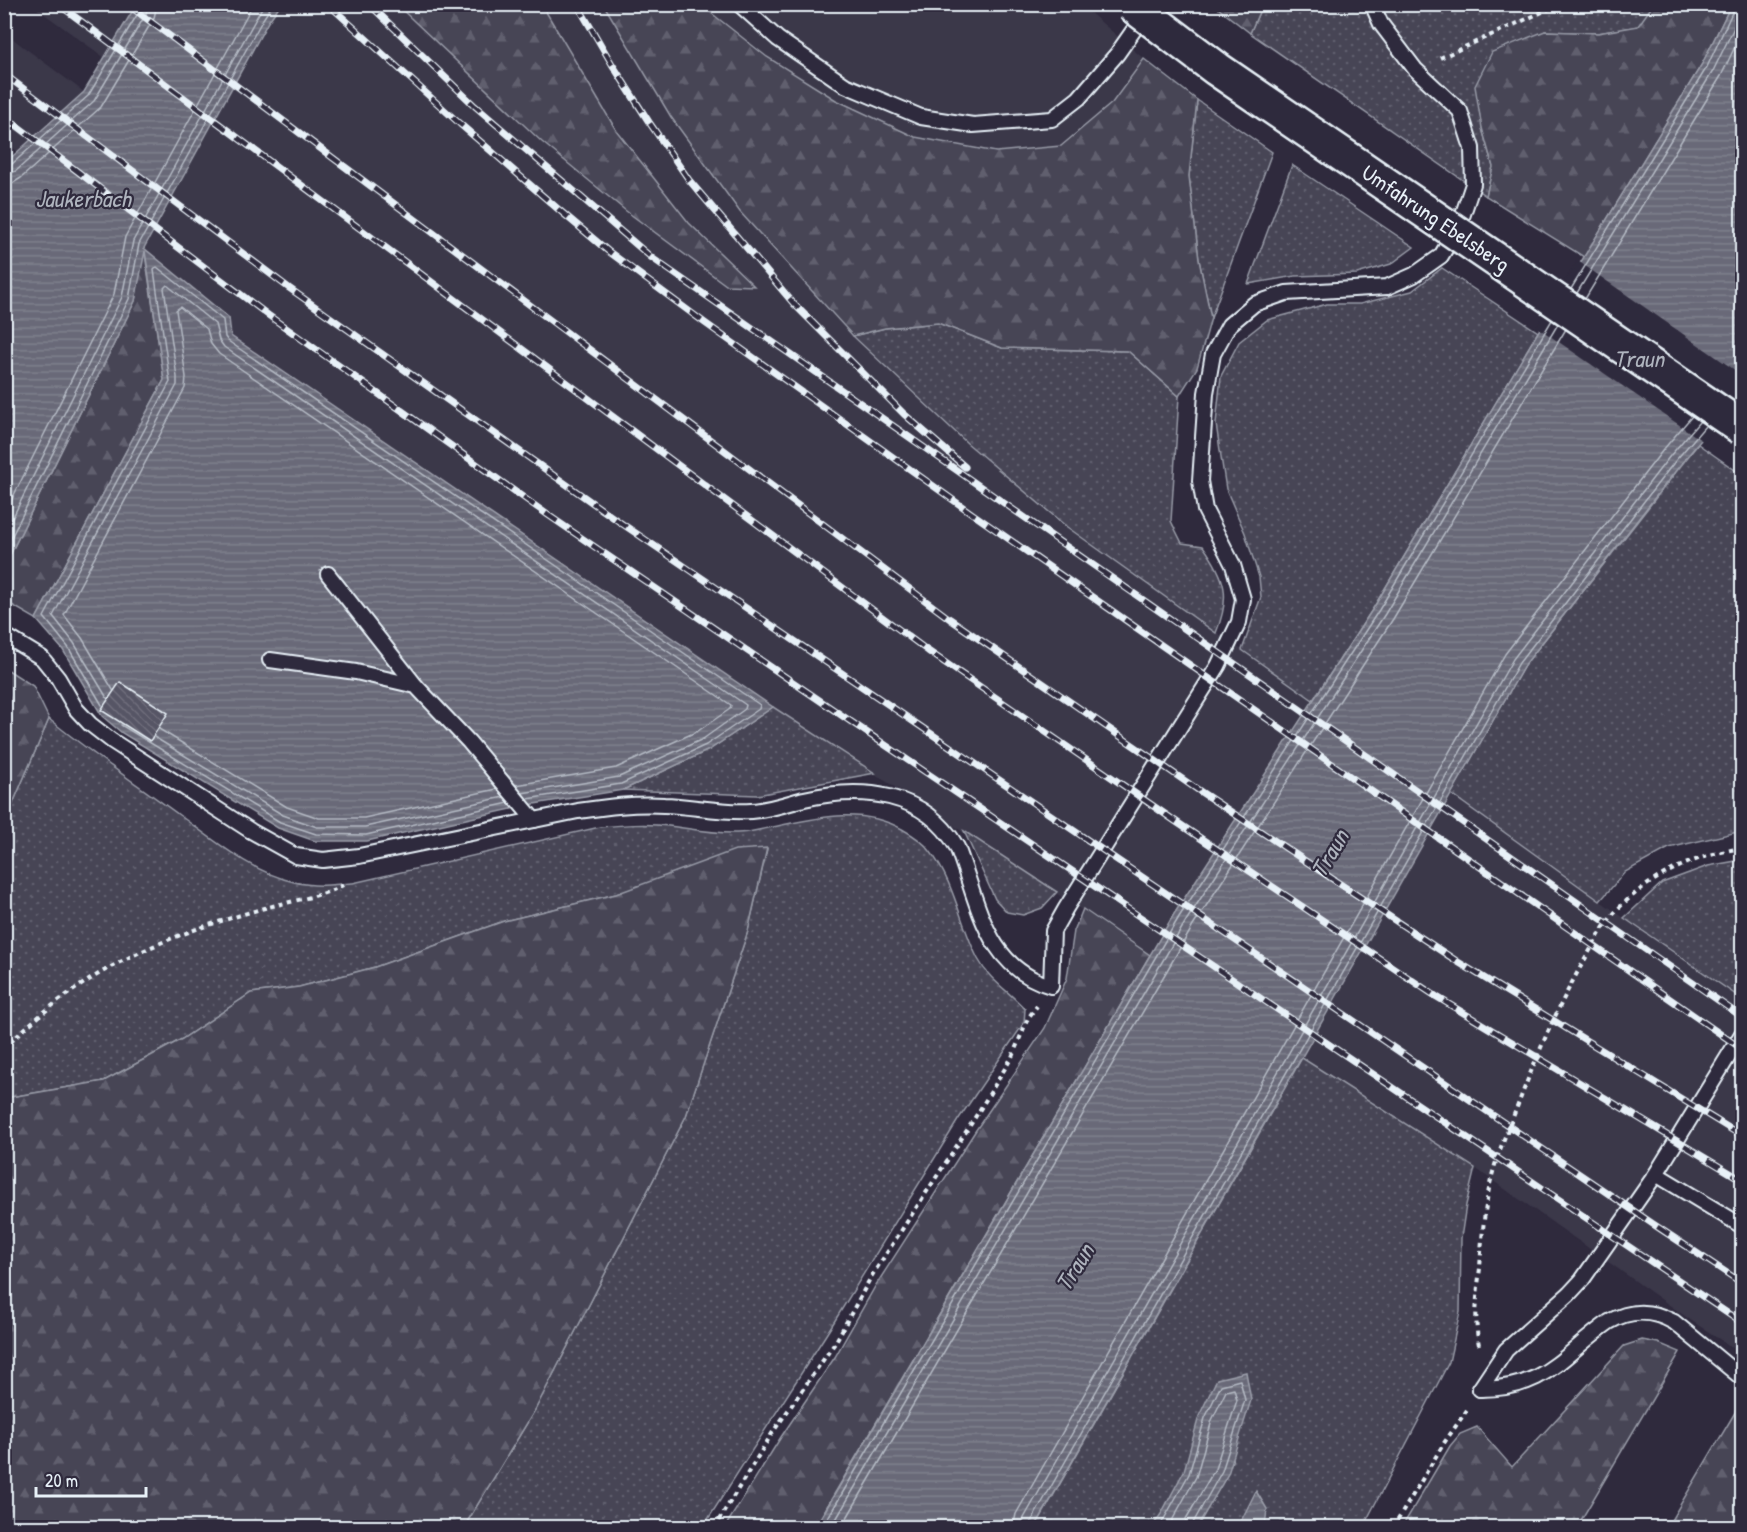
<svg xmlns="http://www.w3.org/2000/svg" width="1747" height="1532" font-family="'Patrick Hand',sans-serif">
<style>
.built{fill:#3b3749}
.grass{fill:url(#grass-dots);stroke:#979aa6;stroke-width:1.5}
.forest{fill:url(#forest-firs);stroke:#979aa6;stroke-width:1.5}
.water{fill:url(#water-rules);stroke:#9c9fab;stroke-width:1.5}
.pier{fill:#2f2a3d}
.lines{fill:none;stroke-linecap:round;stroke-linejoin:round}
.shore{stroke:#b5bbc5;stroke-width:1.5}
.building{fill:url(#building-back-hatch);stroke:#e8f1f8;stroke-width:1.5}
.service-casing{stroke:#e8f1f8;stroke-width:18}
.path{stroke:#e8f1f8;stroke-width:4;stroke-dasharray:4.5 4.5;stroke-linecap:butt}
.service{stroke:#2f2a3d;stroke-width:14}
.rail-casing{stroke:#e8f1f8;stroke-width:7}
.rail{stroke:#2f2a3d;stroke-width:4.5;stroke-dasharray:14;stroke-linecap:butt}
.primary-bridge-casing{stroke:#e8f1f8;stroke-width:38;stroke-linecap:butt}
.primary-bridge{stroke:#2f2a3d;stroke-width:33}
.labels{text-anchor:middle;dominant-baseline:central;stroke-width:4.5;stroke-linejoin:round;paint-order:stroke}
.street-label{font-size:22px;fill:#e8f1f8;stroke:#2f2a3d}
.water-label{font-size:24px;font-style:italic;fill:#afb4be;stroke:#2f2a3d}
</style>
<defs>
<pattern id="grass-dots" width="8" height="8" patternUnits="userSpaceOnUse" patternTransform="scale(1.5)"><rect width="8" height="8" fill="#464455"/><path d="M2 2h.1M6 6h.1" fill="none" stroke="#615f6e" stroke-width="1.8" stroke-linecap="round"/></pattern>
<pattern id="forest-firs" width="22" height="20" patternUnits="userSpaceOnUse" patternTransform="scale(1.5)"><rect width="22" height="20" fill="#464455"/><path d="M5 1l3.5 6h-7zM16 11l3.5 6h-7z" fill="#615f6e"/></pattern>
<pattern id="water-rules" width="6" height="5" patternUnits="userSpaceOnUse" patternTransform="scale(1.5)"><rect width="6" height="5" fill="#696978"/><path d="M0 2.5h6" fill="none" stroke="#7e7f8c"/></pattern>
<pattern id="building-back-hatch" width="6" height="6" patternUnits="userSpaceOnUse" patternTransform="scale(1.5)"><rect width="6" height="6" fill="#575565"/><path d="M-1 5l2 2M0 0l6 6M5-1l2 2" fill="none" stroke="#6f6e7c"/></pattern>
</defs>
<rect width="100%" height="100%" fill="#2f2a3d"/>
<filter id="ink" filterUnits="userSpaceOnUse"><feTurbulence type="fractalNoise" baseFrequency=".0167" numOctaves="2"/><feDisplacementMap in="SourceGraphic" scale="12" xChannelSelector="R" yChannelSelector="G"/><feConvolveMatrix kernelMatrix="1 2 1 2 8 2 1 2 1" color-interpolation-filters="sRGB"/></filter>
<g filter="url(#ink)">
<g class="built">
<path d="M32,5H136L105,58Z"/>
<path d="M280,5H397L542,142L753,285L689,223L616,130L542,5H604L671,117L740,212L853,336L967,443L1067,527L1313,700L1174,914L1150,955L773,707L231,335L229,318L144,248L268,22Z"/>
<path d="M701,5H1081L1144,59L1112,103L1060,146L996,152L915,137L836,100L767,57Z"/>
<path d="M4,30L17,42L84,92L17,151L5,142Z"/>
<path d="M1451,794L1624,918L1742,999V1354L1692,1321L1475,1168L1302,1058Z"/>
</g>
<g class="grass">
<path d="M1262,5H1653L1639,26L1598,33L1545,31L1482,128L1493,167L1486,196L1250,33Z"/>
<path d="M1197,100L1272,152L1211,318L1199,260L1189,176Z"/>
<path d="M1292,165L1414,247L1391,264L1357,274L1295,276L1248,284Z"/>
<path d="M1442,268L1538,332L1374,607L1313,700L1242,650L1261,597L1259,577L1245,533L1226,489L1216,424L1221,376L1239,342L1267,320L1327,304H1360L1412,291Z"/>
<path d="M938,323L1002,348L1128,351L1179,396L1171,521L1182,543L1203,546C1226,578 1231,596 1216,633L1067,527L967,443L853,336L885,328Z"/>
<path d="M1698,444L1742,475V831L1669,848L1625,872L1600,901L1451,794L1524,666Z"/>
<path d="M773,707L875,773L757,795L623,790L709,750Z"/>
<path d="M49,719C91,753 135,783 179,815C214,840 251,872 294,882C314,887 333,885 353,883L600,827C623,825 646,823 669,826C692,829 714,834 737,833C749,833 761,829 773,827C816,818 861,806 902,829C913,835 923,841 930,851C955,883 960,924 978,959C989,980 1010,992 1025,1009L1024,1023L958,1120L834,1322L703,1527H464L535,1410L686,1116L748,931L767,849L616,894L504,921L375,967L299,987L251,993L182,1039L104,1081L5,1098V822Z"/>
<path d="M964,831L1057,892L1042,908L1023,915L1007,912L995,899Z"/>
<path d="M1742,860V999L1624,918L1662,883L1708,866Z"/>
<path d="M1302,1058L1475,1168L1466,1205L1461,1238L1460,1312L1449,1362L1363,1527L1035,1528Z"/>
</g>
<g class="forest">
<path d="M397,5H542L616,130L689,223L754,286L726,285L626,211L542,142Z"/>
<path d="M604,5H701L767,57L836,100L915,137L996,152L1061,146L1112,103L1144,59L1197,100L1189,176L1199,260L1211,318L1197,368L1179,396L1128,351L1002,348L938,323L885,328L853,336L740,212L671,117Z"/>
<path d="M1214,5H1262L1250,33Z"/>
<path d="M1653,5H1731L1702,64L1584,257L1486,196L1493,167L1482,128L1475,86L1492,52L1545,31L1598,33L1638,26Z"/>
<path d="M144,248L164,380L36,619L5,601V565L135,301Z"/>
<path d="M5,668L33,686L49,719L5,822Z"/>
<path d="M767,848L748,931L686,1116L535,1410L464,1527H5V1098L104,1081L182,1039L251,993L299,987L375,967L504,921L616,894L735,850Z"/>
<path d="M1083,909L1150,955L815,1527H725L781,1437L835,1357L876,1285L976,1130L1045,1028L1067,978L1074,931Z"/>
<path d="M1642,1340L1658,1343L1680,1352L1577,1527H1402L1450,1446L1460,1434L1477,1427L1512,1467L1624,1346Z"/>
<path d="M1740,1404L1742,1405V1527H1667Z"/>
</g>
<g class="water">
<path d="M136,5H280L268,22L144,248L229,318L231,336L773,707L709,750L623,790L534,804L367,841H315L278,828L122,733L102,716L63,650L36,619L164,380L145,251L135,301L5,565V163L84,92Z"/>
<path d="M1731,5H1742V391L1681,464L1524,666L1035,1527L815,1528L1174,914L1374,607L1538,332L1702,64Z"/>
<path d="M1246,1372L1251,1400L1228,1474L1197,1527H1152L1161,1514L1184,1471L1199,1416L1217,1379Z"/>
<path d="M1256,1491L1267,1509L1265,1527H1238Z"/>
</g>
<path class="pier" d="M1578,261L1742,375V396L1704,442L1537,327Z"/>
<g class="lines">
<g class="shore">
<path d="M4,167L11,165L88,96L140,10V4"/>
<path d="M4,175L16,171L94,101L146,14L148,4"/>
<path d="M4,184L13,183L21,178L101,107L154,18L157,4"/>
<path d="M1571,289L1707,67L1736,4"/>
<path d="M1577,293L1713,71L1742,11"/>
<path d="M1585,299L1721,76L1742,32"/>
<path d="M4,515L114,294L125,237L253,4"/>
<path d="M4,535L122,297L133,241L264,4"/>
<path d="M4,552L129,299L139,244L263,19L273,4"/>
<path d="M113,690L82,638L64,615L185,388L186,377L176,310L180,307L207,329L211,344L219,354L731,705L730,709L698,731L616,768L516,785"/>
<path d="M107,698L74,643L53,616L177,385V377L164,288L167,285L215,324L219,340L224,347L746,705L745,709L703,739L619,777L522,793"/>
<path d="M102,705L68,647L44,617L170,382L154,270L157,267L223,320L225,337L228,341L760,705L759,709L706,745L621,784L527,799"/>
<path d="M121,725L280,822L316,834L366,835L509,803"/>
<path d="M159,729L287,807L319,818H364L497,789"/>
<path d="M154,737L283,815L317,827H365L504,797"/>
<path d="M822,1528L1179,917L1379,610L1552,320"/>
<path d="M831,1528L1186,921L1385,614L1558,324"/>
<path d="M841,1528L1193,926L1393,619L1566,329"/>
<path d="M1013,1528L1016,1514L1505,654L1663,450L1692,416"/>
<path d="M1022,1528L1024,1518L1513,659L1670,456L1700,421"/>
<path d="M1030,1528L1031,1522L1519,663L1676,460L1706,425"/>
<path d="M1159,1528L1189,1474L1205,1418L1221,1385L1240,1380L1245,1400L1222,1471L1193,1523L1192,1528"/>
<path d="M1168,1528L1196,1477L1212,1420L1226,1391L1234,1389L1237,1400L1215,1469L1186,1519L1185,1528"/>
</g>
</g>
<path class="building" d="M120,682L168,713L150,741L101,710Z"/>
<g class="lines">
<g class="service-casing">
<g id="service">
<path d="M739,4L778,39L845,85L921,117L973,125L1052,119L1079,98L1117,54L1145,14"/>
<path d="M328,574L416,686"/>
<path d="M4,635L42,658L58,678L76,709L90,724L112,741L251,831L296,856L323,860L359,856L578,811C606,807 635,803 664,805C693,806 722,813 751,811C769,810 786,804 804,799C862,786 924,791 957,847C979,903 985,967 1051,986L1053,931L1066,908L1218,666L1239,622L1243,599L1233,565L1205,510L1200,481L1206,393L1213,354L1229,325L1254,304L1286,293L1387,287L1414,275L1441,256L1459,226L1473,184L1472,148L1460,111L1415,69L1381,24L1372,4"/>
<path d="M270,660L356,672L416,686L469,742L534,820"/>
<path d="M1656,1174L1742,1226"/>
<path d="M1480,1389L1506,1350L1569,1294L1582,1280L1656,1174L1742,1034"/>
<path d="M1480,1389C1546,1389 1561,1356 1609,1322C1631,1309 1652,1310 1674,1322L1742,1378"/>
</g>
</g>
<g class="path">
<path d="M1440,58L1560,4"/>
<path d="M4,1049C68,983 141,945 228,919C247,913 266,907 286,903C305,898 325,895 343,885"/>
<path d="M1479,1345C1474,1319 1477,1294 1480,1268C1482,1234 1485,1198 1495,1165C1501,1144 1511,1123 1519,1102C1539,1050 1560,1001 1588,954C1597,938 1606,922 1618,909C1651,875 1697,855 1742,848"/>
<path d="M714,1528L773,1432L835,1343L871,1277L971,1124L1012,1057L1028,1018L1037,1006"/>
<path d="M1393,1528L1444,1443L1467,1410"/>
</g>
<use href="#service" class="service"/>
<g class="rail-casing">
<g id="rail">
<path d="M58,4L928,651L1178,823L1437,997L1742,1180"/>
<path d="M127,4L950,619L1201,792L1458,962L1742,1136"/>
<path d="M328,4L460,124L558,209L608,251L705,323L970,512L1742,1049"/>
<path d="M369,4L475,106L652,258L1742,1017"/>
<path d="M577,4L612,64L649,122L689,180L734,233L794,304L904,414L965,467"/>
<path d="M4,74L289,288L621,523L1653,1224L1742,1283"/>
<path d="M4,116L268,315L548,515L872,736L1742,1323"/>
</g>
</g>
<use href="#rail" class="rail"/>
<g class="primary-bridge-casing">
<path id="primary-bridge" d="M1131,4L1217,69L1742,428"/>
</g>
<use href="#primary-bridge" class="primary-bridge"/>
</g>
</g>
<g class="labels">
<g class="street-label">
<text transform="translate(1436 218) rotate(34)">Umfahrung Ebelsberg</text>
</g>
<g class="water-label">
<text x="83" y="198">Jaukerbach</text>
<text x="1639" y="358">Traun</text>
<text transform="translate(1329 853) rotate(-59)">Traun</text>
<text transform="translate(1074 1267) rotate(-58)">Traun</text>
</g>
</g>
<rect width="1747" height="1532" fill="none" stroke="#2f2a3d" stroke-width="24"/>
<rect x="12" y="12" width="1723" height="1508" fill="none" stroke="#e8f1f8" stroke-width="2" filter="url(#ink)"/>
<path d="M36 1487v9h110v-9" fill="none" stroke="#e8f1f8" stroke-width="3"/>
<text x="45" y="1487" font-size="18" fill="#e8f1f8" stroke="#2f2a3d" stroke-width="4.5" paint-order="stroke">20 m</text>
</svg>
